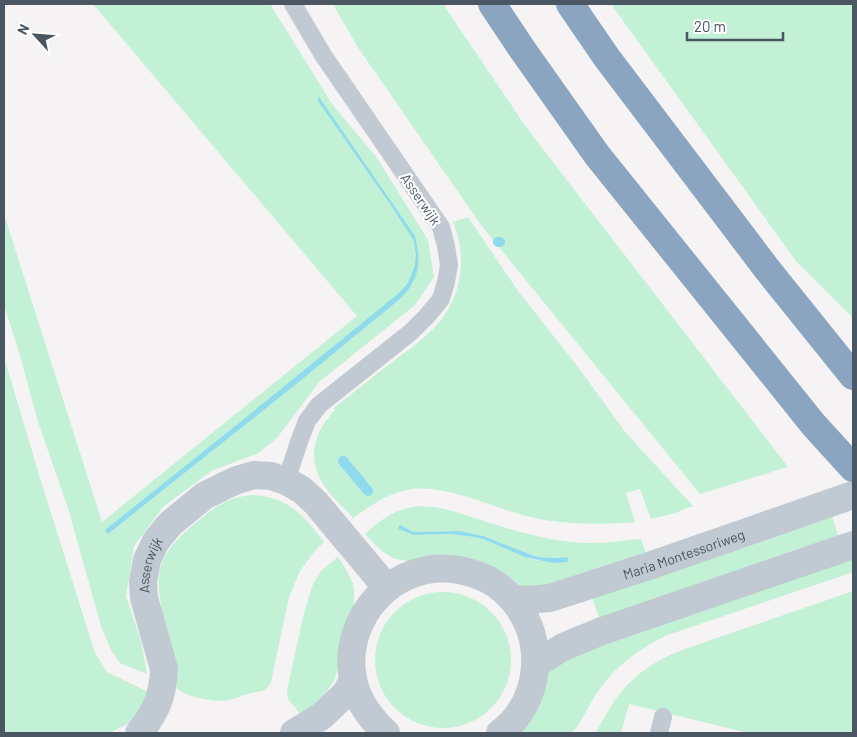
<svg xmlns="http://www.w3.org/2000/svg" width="857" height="737" font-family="Barlow,sans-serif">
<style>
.green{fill:#c3f1d5;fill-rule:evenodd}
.water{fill:#90daee}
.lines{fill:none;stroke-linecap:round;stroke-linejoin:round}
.stream{stroke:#90daee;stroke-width:10}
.service{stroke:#c1cad2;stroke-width:18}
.minor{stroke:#c1cad2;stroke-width:28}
.tertiary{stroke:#c1cad2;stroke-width:28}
.motorway{stroke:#8ba5c1;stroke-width:28}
.labels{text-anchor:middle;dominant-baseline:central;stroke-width:4.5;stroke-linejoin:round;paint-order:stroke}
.street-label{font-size:14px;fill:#4a5661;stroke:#fff}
</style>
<rect width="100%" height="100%" fill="#f5f3f3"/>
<g class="green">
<path d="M93,4H270L332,104L377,158L428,240L434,277L415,305L319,382L277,438L257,454L213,470L164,506L134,546L126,596L141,641L147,674L120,663L111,650L101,626L68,508L38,422L19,352L4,305V214L102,522L357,316Z"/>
<path d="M333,4H443L526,127L788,467L700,494L481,225L357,46Z"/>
<path d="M611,4H853V318L796,261Z"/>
<path d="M468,217L518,291L578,367L626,433L693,506L675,513L651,519L640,489L626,493L635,522C600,525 565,525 530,517C494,508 448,485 412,489C387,493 372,505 352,519L353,517C343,507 331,497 324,485C306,458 314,432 335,410L334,408C354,392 374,376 395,360C408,350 424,339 436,326C462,297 468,258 453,222Z"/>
<path d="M4,357L40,478L95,653L107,672L148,692L140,710L129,723L109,733H4Z"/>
<path d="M251,495C287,496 304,515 324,542L314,552L300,571L289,597L271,682C265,694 260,690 248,694C242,695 236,698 230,700C218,703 184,697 177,688L158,605L161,604C152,565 168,545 197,522C216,506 226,498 251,495Z"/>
<path d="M421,506C450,507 478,520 506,528C534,536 562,543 592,543C609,543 625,540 641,539L647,556L559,587L531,589L393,558C381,552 374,543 365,534C382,518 397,508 421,506ZM400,525L414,532L460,531L483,536L537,557L557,558L567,557L543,561L535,560L483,539L474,537L450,534L414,535Z"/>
<path d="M831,513L840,541L601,623L591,594Z"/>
<path d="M853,556V572L665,636C640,649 616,665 599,690C589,704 583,720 572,733H521L523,726L549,671L563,658Z"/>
<path d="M338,557L347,571L352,581L354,588V603L335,679L318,704L302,716L288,699L287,690L304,613L313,584L322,570Z"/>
<path d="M853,591V733H748L629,704L621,733H595C603,721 609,708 618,696C634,674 659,658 685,649Z"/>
<circle cx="443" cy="660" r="68"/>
</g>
<g class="water">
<path d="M319,97L415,236C420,257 421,272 408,290C401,299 391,306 383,313C364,328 346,343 327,359C255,418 181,475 108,534L107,533L105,530L239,423L399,293L408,283L415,265L416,255L414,241L390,204L318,101V98Z"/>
<path d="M400,525L414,532L460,531L483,536L537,557L557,558L567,557L569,560L567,562L554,563L543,561L525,557L483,539L474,537L450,534L414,535L399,529L398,528Z"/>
</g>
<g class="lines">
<g class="stream">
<path d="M498,242H500"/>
<path d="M343,461L368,491"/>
</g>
<g class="service">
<path d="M286,481L300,439L307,421L319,405L411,332L427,316L441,299L446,282L449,265L446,246L441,227L323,55L293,4"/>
<path d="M659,733L663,717"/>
</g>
<path class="minor" id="s1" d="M139,733C156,712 163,696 164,669L144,598L143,581L147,560L156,541L170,524L204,496L226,485L237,480L254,475L271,476L286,481L302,490L316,503L387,588"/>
<g class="tertiary">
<path id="s2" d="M512,598L525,600L550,598L649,566L853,495"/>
<path d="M536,664L563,647L602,631L853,545"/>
<path d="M294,733L322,716L346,693L353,680"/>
<path d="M386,733C370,718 357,701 353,679C341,617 396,558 459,570C475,573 491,579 503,590C522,607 533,628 535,653C537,684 525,715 500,733"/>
</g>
<g class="motorway">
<path d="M492,4L522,49L597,155L813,424L853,468"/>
<path d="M570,4L607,58L767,269L853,376"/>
</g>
</g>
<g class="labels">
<g class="street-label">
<text transform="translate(421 199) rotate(56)">Asserwijk</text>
<text stroke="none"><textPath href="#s2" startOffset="179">Maria Montessoriweg</textPath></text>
<text stroke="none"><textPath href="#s1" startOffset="178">Asserwijk</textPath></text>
</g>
</g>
<rect width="857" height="737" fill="none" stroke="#4a5661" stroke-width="10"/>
<g transform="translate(35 35) rotate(296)" stroke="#ffffff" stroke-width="4" paint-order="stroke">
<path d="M0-4L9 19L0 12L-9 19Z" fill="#4a5661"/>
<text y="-8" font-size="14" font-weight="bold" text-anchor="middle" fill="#4a5661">N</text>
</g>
<path d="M687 32v8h96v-8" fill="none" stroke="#4a5661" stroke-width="2.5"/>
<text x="694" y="32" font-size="15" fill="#4a5661" stroke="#ffffff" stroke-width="4" paint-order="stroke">20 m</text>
</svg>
